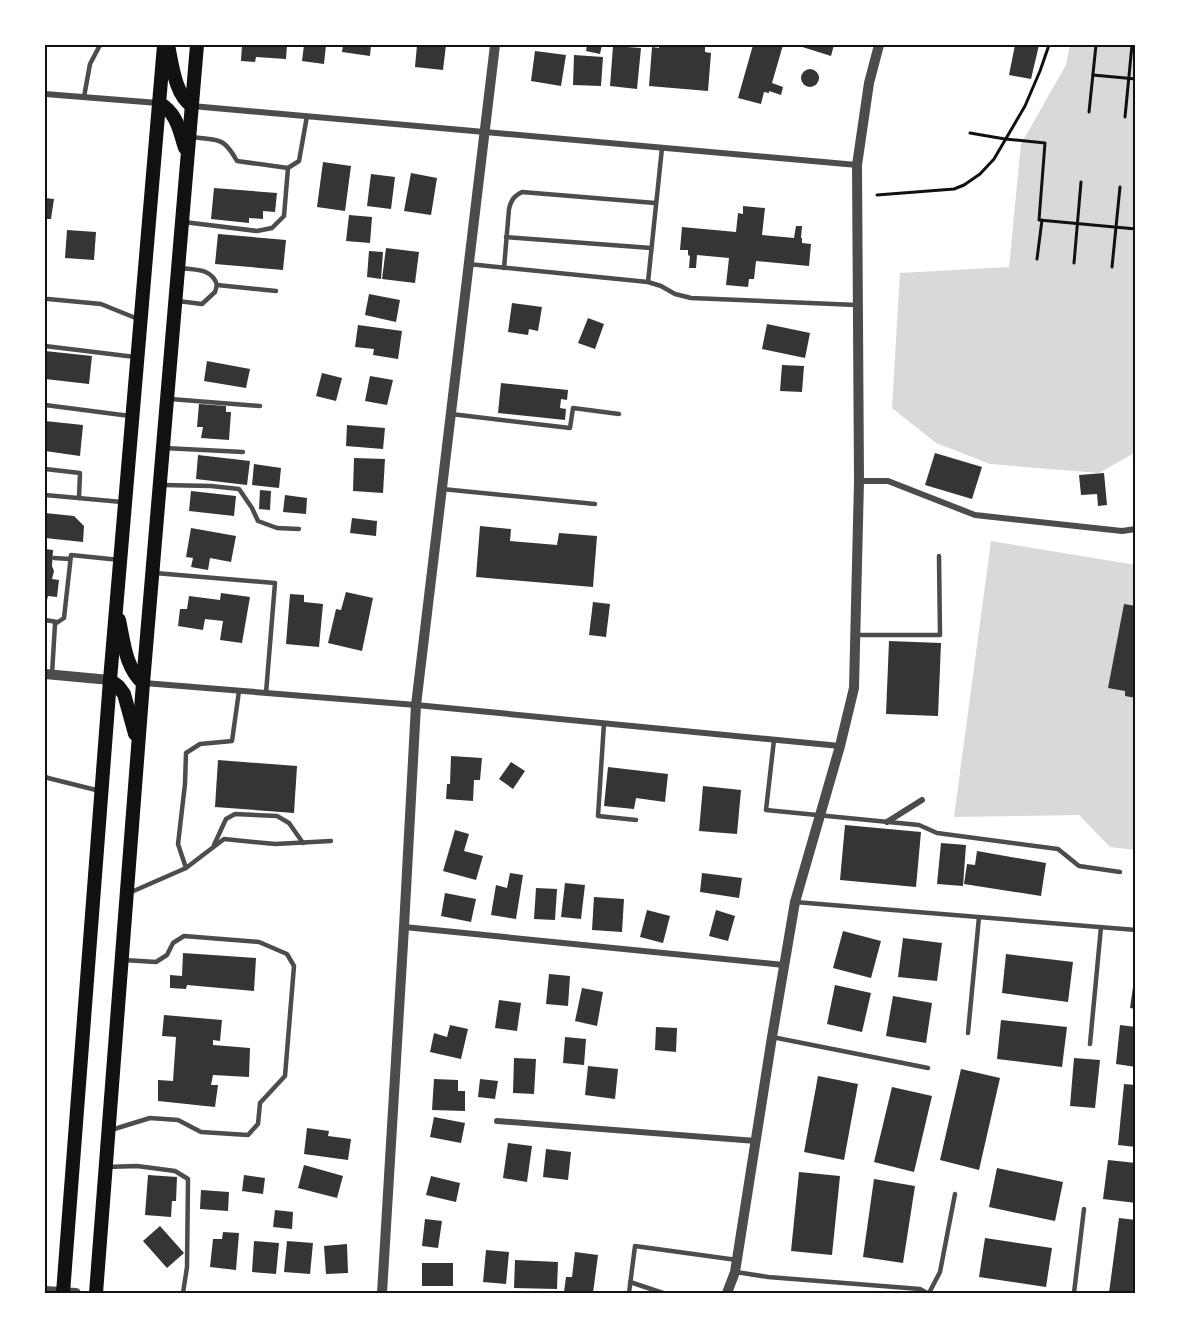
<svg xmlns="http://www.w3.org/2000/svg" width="1181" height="1338" font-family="'Space Grotesk',sans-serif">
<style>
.water{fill:#d9d9d9}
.building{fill:#353535}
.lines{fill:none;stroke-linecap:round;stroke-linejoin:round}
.path{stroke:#111;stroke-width:3}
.service{stroke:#4c4c4c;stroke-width:4.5}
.minor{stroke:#4c4c4c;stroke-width:6}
.tertiary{stroke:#4c4c4c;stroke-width:10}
.primary{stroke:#111;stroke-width:14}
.neatline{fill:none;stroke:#111;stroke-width:2}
</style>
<rect width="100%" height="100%" fill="#fff"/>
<g class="water">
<path d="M1070,45H1136V452L1099,473L990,464L936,443L892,408L900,273L1009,267L1021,144L1066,65Z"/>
<path d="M991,541L1136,565V850L1110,847L1079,815L954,817Z"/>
</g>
<g class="building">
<path d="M242,45H287L286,59L256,57L255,62L241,61Z"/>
<path d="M304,45H326L324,64L302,61Z"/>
<path d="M343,45H371L370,56L342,52Z"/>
<path d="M417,45H446L443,70L415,67Z"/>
<path d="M587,45H602L600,54L586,51Z"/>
<path d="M659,45H705V52L711,53L708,91L649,86L652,47L659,48Z"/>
<path d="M753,45H783L772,83L783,87L781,95L769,91V93L764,92L761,104L738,98Z"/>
<path d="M796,45H834L831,56Z"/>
<path d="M1015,45H1039L1031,79L1009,75Z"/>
<path d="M613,46L641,48L637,89L610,86Z"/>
<path d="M535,51L566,55L561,86L531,81Z"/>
<path d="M574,55L603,57L601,86L573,85Z"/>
<circle cx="810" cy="78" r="9"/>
<path d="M323,162L351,166L345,211L317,207Z"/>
<path d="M411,173L437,178L431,215L404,211Z"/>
<path d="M371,174L395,177L391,209L367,206Z"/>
<path d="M214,188L277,193L275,212L263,211V219L249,218V223L211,219Z"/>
<path d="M45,198L54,199L51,219H45Z"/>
<path d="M743,206L765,208L762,235L794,238L796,226H802L801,238H802V243L811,244L809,266L756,261L754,279H749L748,287L726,285L729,258L697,255L696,268H689L690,256L688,255V250H680L682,227L736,232L738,213L743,214Z"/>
<path d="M349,215L372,217L370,243L346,241Z"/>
<path d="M67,230L96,232L94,260L65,258Z"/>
<path d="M218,234L286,240L283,270L215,264Z"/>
<path d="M386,248L419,252L415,283L382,279Z"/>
<path d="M369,251L383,252L381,279L367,277Z"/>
<path d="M369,294L400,300L396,322L365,315Z"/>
<path d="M512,303L542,307L538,331L529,329L528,335L508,332Z"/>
<path d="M588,318L604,324L595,349L578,343Z"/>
<path d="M767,324L810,333L805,358L762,349Z"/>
<path d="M358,325L402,331L398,359L373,355L374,349L355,347Z"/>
<path d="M45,351L92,356L89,384L45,379Z"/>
<path d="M207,361L250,369L246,388L204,381Z"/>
<path d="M782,365L804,366L802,392L780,391Z"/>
<path d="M322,373L342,378L336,401L316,396Z"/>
<path d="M370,376L393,380L387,405L365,401Z"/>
<path d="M501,383L568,390L567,400L561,399L560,408L566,409L565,420L498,413Z"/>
<path d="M199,404L226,406V412H231L229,440L201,438L203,427H197Z"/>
<path d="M45,421L83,425L80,456L45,451Z"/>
<path d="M347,425L385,428L383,449L346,446Z"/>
<path d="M935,453L982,467L972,499L925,485Z"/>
<path d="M198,455L250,461L247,485L196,479Z"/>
<path d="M354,458L385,459L383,493L353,491Z"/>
<path d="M254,464L281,468L279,488L252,485Z"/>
<path d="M1104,473L1107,505L1098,506L1097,494L1081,495L1079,475Z"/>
<path d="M260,490L271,491L270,510L259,509Z"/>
<path d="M191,491L236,496L234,516L189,511Z"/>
<path d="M285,495L307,498L306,514L283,512Z"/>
<path d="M45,513L74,516L84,526L83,542L45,538Z"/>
<path d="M352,518L377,521L376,536L350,533Z"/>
<path d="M480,526L511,529L510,541L557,545L559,533L597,536L593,587L476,577Z"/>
<path d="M191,528L236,536L231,562L210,558L208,570L191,567L193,558L186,557Z"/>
<path d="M45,549L53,550L52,566L54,571L52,579L59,580L57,597L48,596L47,600H45Z"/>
<path d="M346,592L373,598L362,651L328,643L336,609L341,610Z"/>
<path d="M221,593L250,597L242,643L220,640L223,621L205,619L203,630L178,626L180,609H187L189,596L220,600Z"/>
<path d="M290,594L304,595V602L323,604L319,647L286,644Z"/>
<path d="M593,602L610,604L606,637L589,635Z"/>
<path d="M1124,604L1136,606V698L1125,696V691L1108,688Z"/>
<path d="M889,641L941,643L938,716L886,714Z"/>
<path d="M451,756L482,758L480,780H474L473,801L446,799L447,784H450Z"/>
<path d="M218,760L297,766L294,813L215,807Z"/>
<path d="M511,762L525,771L513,789L499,779Z"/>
<path d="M608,767L668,774L665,802L636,798L634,809L604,806Z"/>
<path d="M703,786L741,790L737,834L699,831Z"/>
<path d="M845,825L921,832L916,887L840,880Z"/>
<path d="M455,830L469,834L464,851L483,856L476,880L443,871Z"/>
<path d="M941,843L966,845L963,886L937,884Z"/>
<path d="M977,851L1046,863L1041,896L964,884L967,864L975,865Z"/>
<path d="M510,873L523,875L516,919L491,915L496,885L507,888Z"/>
<path d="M702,873L742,878L739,898L700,892Z"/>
<path d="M565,883L585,885L581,919L561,917Z"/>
<path d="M536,888L557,889L555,920L534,919Z"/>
<path d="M445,893L476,899L471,922L441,916Z"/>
<path d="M594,897L624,899L622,932L592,930Z"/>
<path d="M647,910L670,916L663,943L640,937Z"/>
<path d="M716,910L735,916L728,941L709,936Z"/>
<path d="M843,931L881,941L871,978L833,968Z"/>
<path d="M903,938L942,943L937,981L898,977Z"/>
<path d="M183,953L256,958L254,991L187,985L186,989L170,988V975L182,976Z"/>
<path d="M1006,954L1073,962L1068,1002L1002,993Z"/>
<path d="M1135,973H1136V1009L1130,1008Z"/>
<path d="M549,974L570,976L568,1006L546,1004Z"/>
<path d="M835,985L871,993L862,1032L827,1024Z"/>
<path d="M582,988L603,992L597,1026L575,1021Z"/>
<path d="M893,996L932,1003L926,1043L886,1036Z"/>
<path d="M499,1000L521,1003L517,1031L495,1028Z"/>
<path d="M164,1015L222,1020L220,1041L213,1040V1045L250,1048L249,1077L213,1075L211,1085H218L215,1107L158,1101V1080L173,1081L176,1037L162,1036Z"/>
<path d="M1001,1020L1067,1027L1062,1067L997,1059Z"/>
<path d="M450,1025L468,1029L461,1059L430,1052L434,1033L447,1037Z"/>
<path d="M1120,1025L1136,1027V1067L1116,1064Z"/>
<path d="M656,1027L677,1028L676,1052L655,1050Z"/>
<path d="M565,1037L586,1039L584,1065L563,1063Z"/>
<path d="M514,1058L536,1059L534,1094L513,1093Z"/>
<path d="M1074,1058L1100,1060L1095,1108L1070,1106Z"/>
<path d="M588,1066L618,1069L615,1099L585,1095Z"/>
<path d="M961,1069L1000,1078L979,1170L940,1160Z"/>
<path d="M818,1076L858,1084L844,1160L804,1152Z"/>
<path d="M434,1079L458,1080V1091H465V1111L432,1110Z"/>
<path d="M480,1079L498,1081L495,1099L478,1097Z"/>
<path d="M1124,1084L1136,1085V1147L1118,1145Z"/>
<path d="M892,1087L932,1096L914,1172L874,1162Z"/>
<path d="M434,1117L465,1123L461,1143L430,1137Z"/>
<path d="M307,1128L329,1131L328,1136L351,1139L348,1160L304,1154Z"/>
<path d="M508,1143L532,1146L527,1182L503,1178Z"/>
<path d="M546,1149L571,1152L568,1180L543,1177Z"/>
<path d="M1108,1160L1136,1163V1203L1103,1199Z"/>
<path d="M304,1165L343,1176L337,1198L298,1188Z"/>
<path d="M997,1168L1063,1182L1055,1221L989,1207Z"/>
<path d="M799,1172L840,1176L832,1255L791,1251Z"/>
<path d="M148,1175L177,1177L176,1201H172L171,1217L145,1215Z"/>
<path d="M244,1175L265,1178L263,1194L242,1191Z"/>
<path d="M431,1176L460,1183L456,1202L426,1195Z"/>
<path d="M874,1179L915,1186L903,1263L863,1257Z"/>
<path d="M201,1190L229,1192L228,1211L200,1209Z"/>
<path d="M275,1210L293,1212L292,1229L273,1227Z"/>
<path d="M1119,1218L1136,1220V1293H1109Z"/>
<path d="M425,1219L442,1221L438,1248L422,1246Z"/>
<path d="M160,1226L184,1253L167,1268L143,1241Z"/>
<path d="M223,1232L239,1233L236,1270L210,1267L213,1239H222Z"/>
<path d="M985,1238L1052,1248L1046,1287L979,1277Z"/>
<path d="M254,1241L279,1243L276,1274L252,1272Z"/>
<path d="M287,1241L313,1243L310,1274L284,1272Z"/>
<path d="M347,1244L348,1273L326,1274L324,1246Z"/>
<path d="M486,1250L509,1252L506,1284L483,1282Z"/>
<path d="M575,1252L598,1255L593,1293L564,1292L566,1277H572Z"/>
<path d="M515,1260L558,1262L557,1289L514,1288Z"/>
<rect x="422" y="1263" width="31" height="23"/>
</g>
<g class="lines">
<g class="path">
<path d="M1093,75L1136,79"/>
<path d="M1089,112L1096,45"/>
<path d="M1125,117L1132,45"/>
<path d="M970,133L1005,139L1045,143L1039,220L1136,229"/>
<path d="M877,195L954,189L964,185L980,174L994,159L1025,106L1040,71L1049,45"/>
<path d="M1037,259L1042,220"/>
<path d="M1074,263L1081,182"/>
<path d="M1112,267L1120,187"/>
</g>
<g class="service">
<path d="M84,97L90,64L100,45"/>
<path d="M288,168L299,161L307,116"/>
<path d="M184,222L257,231L272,228L284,216L288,168L237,161C223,136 219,141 192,137"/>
<path d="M506,237L651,248"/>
<path d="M468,264L648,282L661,286L675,294L691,298L857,305"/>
<path d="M180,268C195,270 212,268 217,285"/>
<path d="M504,268L509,209C511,200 514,196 522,192L655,203"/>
<path d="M648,282L662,148"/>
<path d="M48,299L101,304L138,319"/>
<path d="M178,301L202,304L215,292L217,285L276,291"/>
<path d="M45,346L135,357"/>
<path d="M170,399L260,406"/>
<path d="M45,405L130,416"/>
<path d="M451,414L570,428L573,408L619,414"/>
<path d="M164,448L243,452"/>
<path d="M45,469L80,473L79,498"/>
<path d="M163,485L211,486L239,489L252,508L258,521L277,528L299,529"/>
<path d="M442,489L595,504"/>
<path d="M45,495L122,502"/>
<path d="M54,558L70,559"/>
<path d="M155,573L275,583L266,693"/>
<path d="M45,620L57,622"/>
<path d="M855,635H940L939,556"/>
<path d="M52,674L55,624L64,618L71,555L120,560"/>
<path d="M239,691L232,741L200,744L186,753L185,784L178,844L186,868L224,839L275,844L331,841"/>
<path d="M604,723L598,816L636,820"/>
<path d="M774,740L766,810L919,825L937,833L1058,849L1079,866L1120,872"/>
<path d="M45,776L48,778L100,791"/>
<path d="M214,845L226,819L235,814L277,816L289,823L303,843"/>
<path d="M129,893L186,868"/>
<path d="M795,902L1136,930"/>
<path d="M968,1033L979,917"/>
<path d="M772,1037L928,1068"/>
<path d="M1090,1044L1101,927"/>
<path d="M111,1130L150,1118L178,1120L201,1132L248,1135L258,1124L260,1103L285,1076L294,966L287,954L259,942L184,936L173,943L167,955L156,962L124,960"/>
<path d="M106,1167L137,1166L175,1171L188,1179L187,1267L183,1293"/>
<path d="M736,1272L768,1277L920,1289L927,1293"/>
<path d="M630,1282L663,1293"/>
<path d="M629,1293L635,1246L737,1260"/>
<path d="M929,1293L940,1272L955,1194"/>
<path d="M1074,1293L1084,1209"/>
</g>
<g class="minor">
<path d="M45,94L158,103"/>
<path d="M192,106L857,165"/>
<path d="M859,481H888L975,515L1122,531L1136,529"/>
<path d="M144,683L416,705L840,746"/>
<path d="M887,822L922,800"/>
<path d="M404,927L784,965"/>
<path d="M497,1121L756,1141"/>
</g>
<g class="tertiary">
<path d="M45,674L110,680"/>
<path d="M45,1291L76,1293"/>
<path d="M382,1293L404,927L416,705L495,45"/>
<path d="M727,1293L735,1272L772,1037L795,902L840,746L854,688L859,481L857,165L869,83L879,45"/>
</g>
<g class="primary">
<path d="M168,45C172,64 175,95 192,106"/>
<path d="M159,103C177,113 179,129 185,148"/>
<path d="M119,620C124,642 125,667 143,683"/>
<path d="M110,680L118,686L124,694L135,734"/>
<path d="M63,1293L110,680L164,45"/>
<path d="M96,1293L143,683L197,45"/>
</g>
</g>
<rect width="1181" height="1338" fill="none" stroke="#ffffff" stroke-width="93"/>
<rect x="46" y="46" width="1088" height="1246" class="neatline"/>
</svg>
